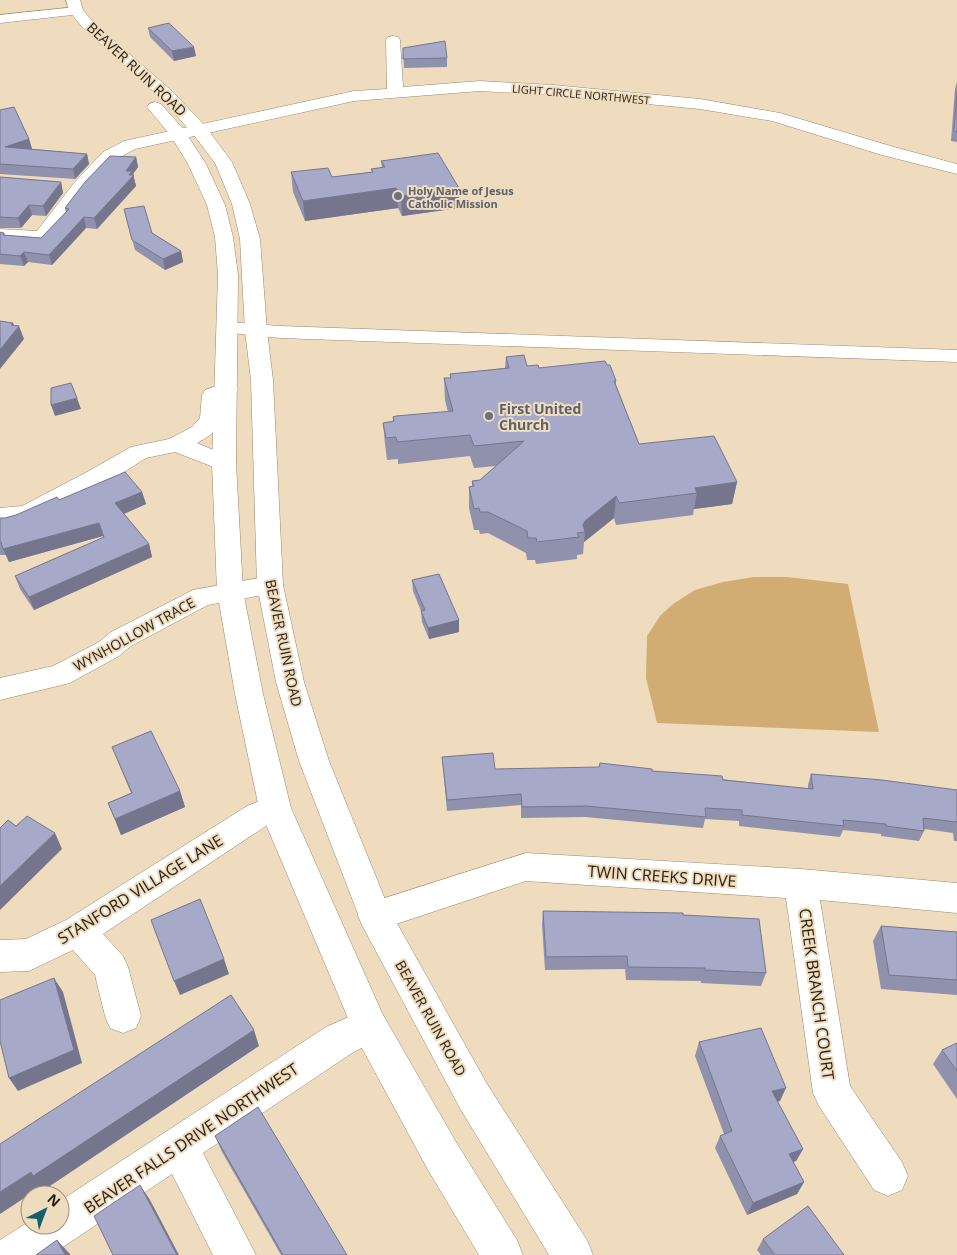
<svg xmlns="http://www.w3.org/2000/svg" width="957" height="1255" font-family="'Open Sans',sans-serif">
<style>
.green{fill:#d1ad74}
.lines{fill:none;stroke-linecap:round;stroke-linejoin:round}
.minor-casing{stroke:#9a886b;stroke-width:1}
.major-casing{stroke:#9a886b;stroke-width:1}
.minor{fill:#fff;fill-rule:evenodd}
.major{fill:#fff;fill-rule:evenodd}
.wall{fill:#9091ad}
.shaded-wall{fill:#75768d}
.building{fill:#a7a9c9;stroke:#75768d}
.worship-dot{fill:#6b7280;stroke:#efdbbd;stroke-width:2}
.labels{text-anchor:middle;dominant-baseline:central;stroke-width:4;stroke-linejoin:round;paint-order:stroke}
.far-street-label{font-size:11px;fill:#251e12;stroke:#efdbbd}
.far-worship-label{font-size:11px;font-weight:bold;fill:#5b616d;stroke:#efdbbd;text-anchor:start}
.street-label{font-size:14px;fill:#251e12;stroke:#efdbbd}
.worship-label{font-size:14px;font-weight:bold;fill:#5b616d;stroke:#efdbbd;text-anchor:start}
.near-street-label{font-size:16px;fill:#251e12;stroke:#efdbbd}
</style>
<rect width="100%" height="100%" fill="#efdbbd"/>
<path class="green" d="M754,577H787L848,584L879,732L657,723L646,678L647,636L660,616L673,604L695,590L723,582Z"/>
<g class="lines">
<g class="minor-casing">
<g id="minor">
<path d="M76,7L83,11L81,14L0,23V15Z"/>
<path d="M393,36L398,37L400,40L403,87L480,81L553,85L700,99L780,113L894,147L957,164V174L882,155L772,121L700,109L553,95L480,91L354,101L135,149L115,160L86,191L49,241L42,243L0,241V229L37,231L74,183L103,152L124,141L354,91L387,89L386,40L388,37Z"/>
<path d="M228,322L280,326L957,350V362L280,338L221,332L218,328L221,324Z"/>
<path d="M227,382L235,384L238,389L235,394L224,398C222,423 220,431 197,443L232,458L236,463L232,468L224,471L216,468L175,452L146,458L105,484L36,520L0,524V508L22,506L87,472L131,447L169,439L192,427L200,418L202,395L205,390Z"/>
<path d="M270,576L279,578L283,585L279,592L208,605L131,646L119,656L70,683L0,700V678L53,666L99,642L111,632L193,590Z"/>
<path d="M275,795L286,799L291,808L286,817L269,824L103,934L123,956L128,967L141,1016L136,1028L123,1033L110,1028L105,1016L95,975L73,950L29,971L0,972V940L26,939L66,920L247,806Z"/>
<path d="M526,853L801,869L957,883V913L820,900L850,1086L902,1162L908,1176L902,1190L888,1196L874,1190L819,1106L813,1093L786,898L526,881L375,931L363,927L358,916L363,905Z"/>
<path d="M369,1008L382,1013L387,1025L382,1037L352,1053L203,1153L256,1255H213L172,1174L51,1255H0V1240L30,1221V1225H60V1201L326,1027Z"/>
</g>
</g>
<g class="major-casing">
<g id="major">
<path d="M66,0H80L83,10L94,23L173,92L205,126L232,162L250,204L260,239L267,331L273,380L283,585L304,682L329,761L389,909L487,1084L587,1240L593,1255H549L461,1110L363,927L299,761L276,682L257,585L251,380L245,331L240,239L232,204L215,163L193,134L161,98L84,29L69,11Z"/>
<path d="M155,102L161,104L184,130L206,164L225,205L233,237L238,275L236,463L243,591L263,694L291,808L382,1013L456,1142L517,1240L523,1255H479L428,1170L356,1037L259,808L235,694L217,591L212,463L218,275L215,237L207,205L188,164L171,136L147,107L149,104Z"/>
</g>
</g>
<use href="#minor" class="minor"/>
<use href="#major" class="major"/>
</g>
<g class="wall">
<path d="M148,28L196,56L174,61L150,37Z"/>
<path d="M403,48L447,58V67L404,68Z"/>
<path d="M957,82V142L951,141L955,89Z"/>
<path d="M0,110L29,139L32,149L87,154L89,164L75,179L0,174Z"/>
<path d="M136,157L138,167L133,174L136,186L97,229L86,228L52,265L28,262L24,266L0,264V232L4,233L5,235L41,238L66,212L65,208Z"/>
<path d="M381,161L459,188V208L402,216L398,208L305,221L293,192L291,172L332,177L372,172L371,169L382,168Z"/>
<path d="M0,177L61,182L63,193L46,216L32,215L21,228H0Z"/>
<path d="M124,209L152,233L181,251L183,262L165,270L135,250Z"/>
<path d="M506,357L527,366L616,381V385L639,444L737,482L732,504L694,509L693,515L616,525L614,518L584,542L583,554L577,555V559L536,564L535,560H527L526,553L488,533L480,534L479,530H474L469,508V487L472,486V481L480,480L496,466L474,468L470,456L398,464V459L387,460L385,444L383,423L393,422V417L448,412L445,400L444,378H450V374L505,368Z"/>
<path d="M142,492L146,504L124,514L149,544L152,557L34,610L20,589L15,576L104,538L103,536L9,562L6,555H0V518H5L16,515L59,500Z"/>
<path d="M412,580L459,620V632L429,639L422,622L421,611L413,591Z"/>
<path d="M112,747L180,791L185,807L121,835L108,803L131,793Z"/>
<path d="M442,757L495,769L652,771L808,789V785L811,774L957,790V841H954L953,833L924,829V831L919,841L881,836V834L843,830L840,837L739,826V821L705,819L703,828L585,817L521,818V805L447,811Z"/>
<path d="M543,911L683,915L766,973L761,986L701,983V981L626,980L625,969L545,970L542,925Z"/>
<path d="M881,926L957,932V995L881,989L873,941Z"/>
<path d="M699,1042L780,1101L777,1102L803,1149L796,1161L793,1162L804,1182L797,1194L747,1215L715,1148L720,1136L724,1134L695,1056Z"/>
<path d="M957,1043V1099L933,1064L942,1050Z"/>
<path d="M215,1136L347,1255H281L222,1152Z"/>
<path d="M763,1239L844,1255H761L757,1250Z"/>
</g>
<g class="shaded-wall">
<path d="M194,47L196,56L174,61L172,51Z"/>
<path d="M29,139L32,149L5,147Z"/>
<path d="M87,154L89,164L75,179L73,169Z"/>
<path d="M136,157L138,167L133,174L136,186L97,229L94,218Z"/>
<path d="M61,182L63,193L46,216L43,206Z"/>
<path d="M396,188L398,208L305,221L303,201Z"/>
<path d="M459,188V208L402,216L401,196Z"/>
<path d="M29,205L32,215L21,228L18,218Z"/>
<path d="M84,217L86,228L52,265L49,255Z"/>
<path d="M181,251L183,262L165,270L163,259Z"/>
<path d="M24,252L28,262L24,266L20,256Z"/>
<path d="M13,323L16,330L19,326L24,339L0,369V350L11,325Z"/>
<path d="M77,398L81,409L55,416L51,405Z"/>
<path d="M737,482L732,504L694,509L697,493L695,488Z"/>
<path d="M142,492L146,504L119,516L115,503Z"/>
<path d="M616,496L614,518L584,542L585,532L583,525L585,521Z"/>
<path d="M99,523L103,536L9,562L3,549Z"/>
<path d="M149,544L152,557L34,610L29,597Z"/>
<path d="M459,620V632L429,639L428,628Z"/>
<path d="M180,791L185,807L121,835L115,819Z"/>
<path d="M55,833L62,849L0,910V886Z"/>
<path d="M224,959L229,974L180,995L174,981Z"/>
<path d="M54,978L63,992L82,1063L18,1091L9,1078Z"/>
<path d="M254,1030L259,1046L44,1190L41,1187L0,1214V1192Z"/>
<path d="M786,1088L780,1101L766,1104L772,1091Z"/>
<path d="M803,1149L796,1161L782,1166L789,1154Z"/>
<path d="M804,1182L797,1194L747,1215L753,1203Z"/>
<path d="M140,1185L150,1200L179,1255H177Z"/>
<path d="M57,1240L70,1254V1255H65Z"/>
</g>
<g class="building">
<path d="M169,23L194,47L172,51L148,28Z"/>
<path d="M445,41L447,58L403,59V48Z"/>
<path d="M957,91V132L954,131Z"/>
<path d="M14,107L29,139L5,147L87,154L73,169L0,164V110Z"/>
<path d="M438,153L459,188L401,196L396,188L303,201L291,172L328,168L332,177L373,172L371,169L385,167L381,161Z"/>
<path d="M110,156L136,157L126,171H132L129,175H134L94,218L84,217L49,255L24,252L20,256L0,254V232L4,233L3,235L41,238L69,209L65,208L85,182Z"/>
<path d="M0,177L61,182L43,206L29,205L18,218L0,217Z"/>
<path d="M144,206L152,233L181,251L163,259L132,240L124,209Z"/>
<path d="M0,321L13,323L11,325L19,326L0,350Z"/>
<path d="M524,355L527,366L538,365L539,368L605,361L607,365H610L616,381H614L639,444L714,436L737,482L695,488L697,493L619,503L616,496L585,521L583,525L585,532L577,533L579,537L537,542L536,538H528L527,531L488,512H480L479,508L474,509L469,487L474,486L472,481L480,480L524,441L474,446L470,435L397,442L396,437L386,438L383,423L394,421L393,417L396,416L453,411L444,378H451L450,374L509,368L506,357Z"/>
<path d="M71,383L77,398L51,405V388Z"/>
<path d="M125,472L142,492L115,503L149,544L29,597L15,576L104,537L99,523L3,549L1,542H0V518H5L16,515L57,497L59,500Z"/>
<path d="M439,574L459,620L428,628L421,611L425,610L412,580Z"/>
<path d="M151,731L180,791L115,819L108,803L132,793L112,747Z"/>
<path d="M493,753L495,769L599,767L600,763L652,769V771L722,776L723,780L813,789L811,774L882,780L957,790V822L923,818L924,831L886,826V824L843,820L844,826L742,815V810L705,808L706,817L586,806L522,807L521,794L447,800L442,757Z"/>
<path d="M27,816L55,833L0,886V828L8,820L16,826Z"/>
<path d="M200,899L224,959L174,981L151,920Z"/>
<path d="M543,911L683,913V915L759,919L766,973L705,970V968L628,967L627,956L546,957Z"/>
<path d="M881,926L957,932V980L889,975Z"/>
<path d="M54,978L74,1050L9,1078L0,1041V1000Z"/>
<path d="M231,995L254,1030L33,1176L31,1172L0,1192V1144Z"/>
<path d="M761,1028L786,1088L772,1091L803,1149L789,1154L804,1182L753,1203L720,1136L732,1131L699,1042Z"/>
<path d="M957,1043V1071L942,1050Z"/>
<path d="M258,1107L347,1255H283L215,1136Z"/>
<path d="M140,1185L177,1255H113L94,1216Z"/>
<path d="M808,1206L844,1255H775L763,1239Z"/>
<path d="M57,1240L65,1255H36Z"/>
</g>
<g class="worship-dot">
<circle cx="398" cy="196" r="5"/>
<circle cx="489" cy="416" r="5"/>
</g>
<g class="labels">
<g class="far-street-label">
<text transform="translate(581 94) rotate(5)">LIGHT CIRCLE NORTHWEST</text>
</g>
<g class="far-worship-label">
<text x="408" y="190">Holy Name of Jesus<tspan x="408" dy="13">Catholic Mission</tspan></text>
</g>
<g class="street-label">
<text transform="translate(137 69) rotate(43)">BEAVER RUIN ROAD</text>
<text transform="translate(134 634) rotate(-29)">WYNHOLLOW TRACE</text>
<text transform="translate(284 643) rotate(78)">BEAVER RUIN ROAD</text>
<text transform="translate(431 1018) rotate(61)">BEAVER RUIN ROAD</text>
</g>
<g class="worship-label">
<text x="499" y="408">First United<tspan x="499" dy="16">Church</tspan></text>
</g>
<g class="near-street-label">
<text transform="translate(662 876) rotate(4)">TWIN CREEKS DRIVE</text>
<text transform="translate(140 889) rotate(-32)">STANFORD VILLAGE LANE</text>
<text transform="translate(817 994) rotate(82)">CREEK BRANCH COURT</text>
<text transform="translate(191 1138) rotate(-34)">BEAVER FALLS DRIVE NORTHWEST</text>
</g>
</g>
<g transform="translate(45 1210) rotate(42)"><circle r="24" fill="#efdbbd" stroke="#9e8f79"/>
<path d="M0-4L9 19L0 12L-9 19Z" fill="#13606c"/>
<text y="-8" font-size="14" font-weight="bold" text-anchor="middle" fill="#251e12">N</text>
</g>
</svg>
